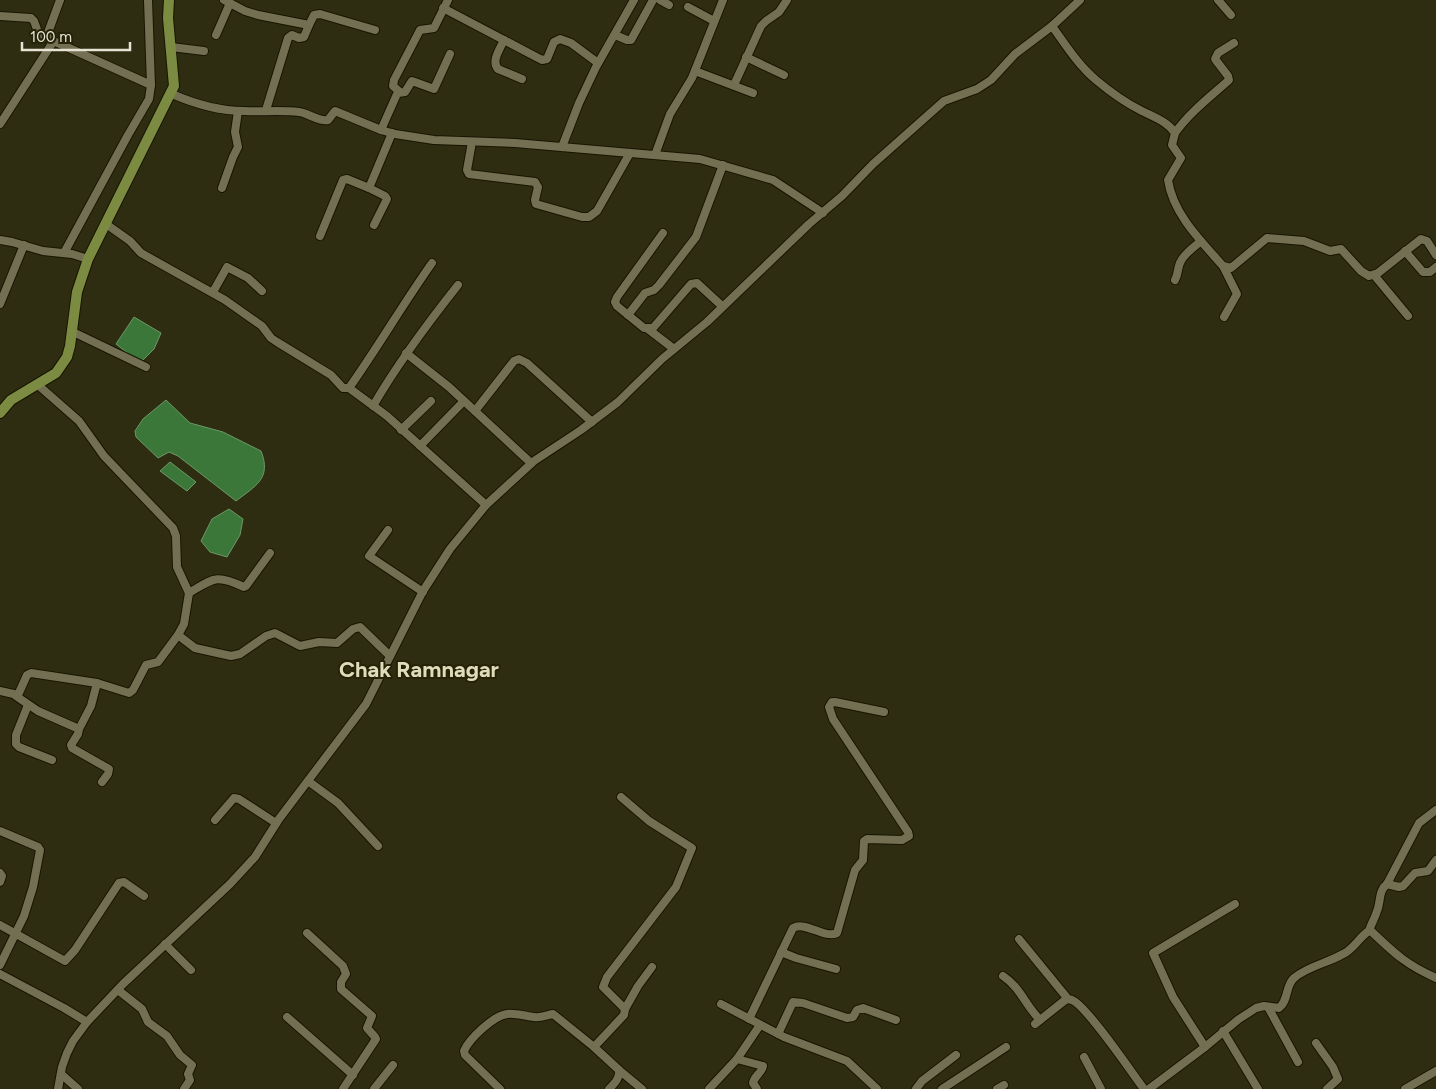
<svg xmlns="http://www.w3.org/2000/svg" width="1436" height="1089" font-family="Figtree,sans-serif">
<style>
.water{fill:#3b7738;stroke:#6e9867}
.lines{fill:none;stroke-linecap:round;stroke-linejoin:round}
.minor-casing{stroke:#171500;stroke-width:10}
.major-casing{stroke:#171500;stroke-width:12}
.minor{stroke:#726f52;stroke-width:8}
.major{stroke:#7c8b42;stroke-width:10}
.labels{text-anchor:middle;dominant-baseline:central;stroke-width:4;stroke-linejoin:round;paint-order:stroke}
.district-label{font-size:22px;font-weight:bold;fill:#dedcbb;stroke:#252307}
</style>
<rect width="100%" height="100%" fill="#2f2d11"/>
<g class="water">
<path d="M134,317L161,333L154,349L140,363L116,344Z"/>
<path d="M166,400L190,423L223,432L261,451C272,479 255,486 236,501L178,456L169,452L158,458L136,437L135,431L143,419Z"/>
<path d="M170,462L196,482L187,491L160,471Z"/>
<path d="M229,509L243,519L240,535L227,557L210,552L201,541L212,519Z"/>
</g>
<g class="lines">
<g class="minor-casing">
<g id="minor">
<path d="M224,0L245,11L258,15L309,25L314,15L320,14L375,30"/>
<path d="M660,0L669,5"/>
<path d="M1218,0L1231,15"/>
<path d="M688,7L714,21"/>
<path d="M443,8L542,60L547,59L554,42L560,39L571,43L598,63"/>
<path d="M0,16L31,18L34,21L38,32L49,39L151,85"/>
<path d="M1052,26C1065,44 1078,65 1096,80C1108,90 1126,103 1140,110C1153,117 1167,121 1175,133L1172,145L1181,158L1168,180C1173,214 1201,241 1223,266L1231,268L1267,238L1304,241L1330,251L1341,249L1361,271L1369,276L1378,273L1421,239L1427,241L1436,255"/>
<path d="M216,35L230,3"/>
<path d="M615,35L627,40H631L653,0"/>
<path d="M46,38L60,0"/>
<path d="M504,40C500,49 491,61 498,69L522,79"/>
<path d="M171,47L204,51"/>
<path d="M746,57L784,75"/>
<path d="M695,71L753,93"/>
<path d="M734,85L761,26L766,21L779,12L787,0"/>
<path d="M400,92L393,86L394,80L420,30L434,28L448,0"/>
<path d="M172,94C195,104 218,111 244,111C262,112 280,110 299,112C308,113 319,122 328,120L335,111L381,130L395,134L434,140L515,143L700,159L773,180L823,213"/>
<path d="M266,110L288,38L292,35L299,38L304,37L309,25"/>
<path d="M0,124L53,42"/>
<path d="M381,130L397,94L398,93L405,92L412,81L434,89L450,54"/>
<path d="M1175,133C1190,112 1210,97 1229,80L1228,76L1215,59L1218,53L1234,43"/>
<path d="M472,142L467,170L469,174L535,182L538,187L535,200L536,204L582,217H589L597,211L630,153"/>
<path d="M562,147L579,103L596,67L634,0"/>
<path d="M655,155L670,114L692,78L723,0"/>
<path d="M222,188L233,157L238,147L235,132L238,111"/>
<path d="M369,188L385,196L387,199L374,225"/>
<path d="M106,224L130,241L141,253L225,300L262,326L271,338L277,342L331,375L343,388H349"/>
<path d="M663,233L617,297L615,302L617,306L644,328H653L691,284L697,283L722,306"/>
<path d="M320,236L343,180L347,179L369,188L392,133"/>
<path d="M0,240L12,242L43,251L72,254L88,259"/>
<path d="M1405,251L1423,272H1430L1436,267"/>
<path d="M64,253L128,135L149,99L151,85L148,0"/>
<path d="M432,263C403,304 378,347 349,388L387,416L486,505"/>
<path d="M1223,266L1237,294L1224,317"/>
<path d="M1374,275L1408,316"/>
<path d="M1175,280C1179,273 1177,267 1181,261C1185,253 1194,247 1201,241"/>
<path d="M213,292L227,267L248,278L262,291"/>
<path d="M0,304L24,245"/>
<path d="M628,315L645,293L654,290L659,285L696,237L723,165"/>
<path d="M648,329L674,349"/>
<path d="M71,331L146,367"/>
<path d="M406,353L449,387L531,463"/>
<path d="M373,406C398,363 427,324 458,285"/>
<path d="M475,411L514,361L519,359L527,363L592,422"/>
<path d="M401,430L431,401"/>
<path d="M420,446L464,401"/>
<path d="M388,530L369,556L423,592"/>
<path d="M189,593C214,578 216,574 244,587L246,586L270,553"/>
<path d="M178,635L195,648L231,656L240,654L266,636L275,633L300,646L319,642L337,643L353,629L360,627L390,656"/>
<path d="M0,691L18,695L27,675L31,673L97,683L129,693L133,690L146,665L158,662L178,635L184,624L189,593L177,567L176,536L173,528L104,456L79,421L38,385"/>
<path d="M16,696L38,711L79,729L78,734L71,745L72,748L109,769L108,774L102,782"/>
<path d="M28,705L16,735V744L19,747L52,760"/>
<path d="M79,729L91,706L97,683"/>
<path d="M308,781L338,803L378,846"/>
<path d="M215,820L234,798L239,799L276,823"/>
<path d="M0,831L38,847L40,850L33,887L24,916L0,965"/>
<path d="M0,873L2,876L0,882"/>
<path d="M1387,884L1419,823L1436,810"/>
<path d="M0,925L65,961L75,950L119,883L124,882L144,896"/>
<path d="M1369,931C1371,924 1375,918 1377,911C1381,902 1378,891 1387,884L1399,887L1403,886L1415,873L1428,871L1436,860"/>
<path d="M307,933L343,966L346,974L341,982V989L372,1016L367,1028L375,1037L376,1039L343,1089"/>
<path d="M1019,939L1068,999"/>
<path d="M165,944L191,970"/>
<path d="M781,952L796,958L836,969"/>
<path d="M0,974L64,1008L87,1022"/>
<path d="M1003,976C1021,988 1025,1005 1040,1020"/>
<path d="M118,990L142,1009L148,1022L167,1036L180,1055L192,1065L188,1074L190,1080L184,1089"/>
<path d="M721,1004L784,1037L847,1061L877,1089"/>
<path d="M1268,1007L1298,1062"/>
<path d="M625,1009L638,986L652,967"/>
<path d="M287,1017L353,1075"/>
<path d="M749,1019L793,928C806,921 824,939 837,933L855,870L863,860L864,841L867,839L902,840L909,836L908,832L833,719L829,707L832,702H835L884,712"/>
<path d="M1035,1024L1064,1001C1068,999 1068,999 1072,1000C1086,1005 1132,1073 1144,1089"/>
<path d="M1223,1031L1258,1089"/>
<path d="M778,1034L793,1002L803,1003L847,1018L853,1017L857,1010L863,1008L896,1020"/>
<path d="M1316,1043L1333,1067L1338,1079L1327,1089"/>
<path d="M1205,1047L1173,997L1153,953L1235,904"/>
<path d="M1084,1057L1101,1089"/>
<path d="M737,1059L763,1066C762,1073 754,1076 753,1083L757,1089"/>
<path d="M619,1070L642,1089"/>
<path d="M61,1074L78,1089"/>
<path d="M58,1089L62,1067L67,1053L73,1041L87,1022L123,984L230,884L255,857L279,819L366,704L423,591L450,549L486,505L534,461L581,430L618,402L662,359L707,322L809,224L842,196L873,164L944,101L977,89L991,80L1015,54L1052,26L1080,0"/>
<path d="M374,1089L393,1065"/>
<path d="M500,1089L465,1055L464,1051C469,1039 493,1016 507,1014C516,1013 525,1016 534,1017C541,1018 547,1015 553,1014L594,1047"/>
<path d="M609,1089C615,1083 620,1078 619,1070L594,1047L624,1015L625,1009L603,987L607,977L676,887L692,848L649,821L621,797"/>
<path d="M709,1089L737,1059L760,1025"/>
<path d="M916,1089L922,1081L956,1055"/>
<path d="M942,1089L1006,1047"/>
<path d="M997,1089L1004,1085"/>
<path d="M1149,1089L1205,1047L1239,1019L1256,1008L1264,1006L1279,1008C1289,1000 1285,986 1294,978C1308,966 1328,963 1343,954C1354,949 1359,937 1369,931L1372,932C1395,954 1407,965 1436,978"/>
<path d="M1405,1089L1436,1071"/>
</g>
</g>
<g class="major-casing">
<path id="major" d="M0,413L11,400L56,373L67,357L70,346L77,292L88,259L174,86L168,18L169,0"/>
</g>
<use href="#minor" class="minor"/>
<use href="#major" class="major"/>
</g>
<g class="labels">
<g class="district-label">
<text x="419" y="669">Chak Ramnagar</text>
</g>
</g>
<path d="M22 42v8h108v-8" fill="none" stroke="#e5e4d4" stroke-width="2.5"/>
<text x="30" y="42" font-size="15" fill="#e5e4d4" stroke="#252307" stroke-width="4" paint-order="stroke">100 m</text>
</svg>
